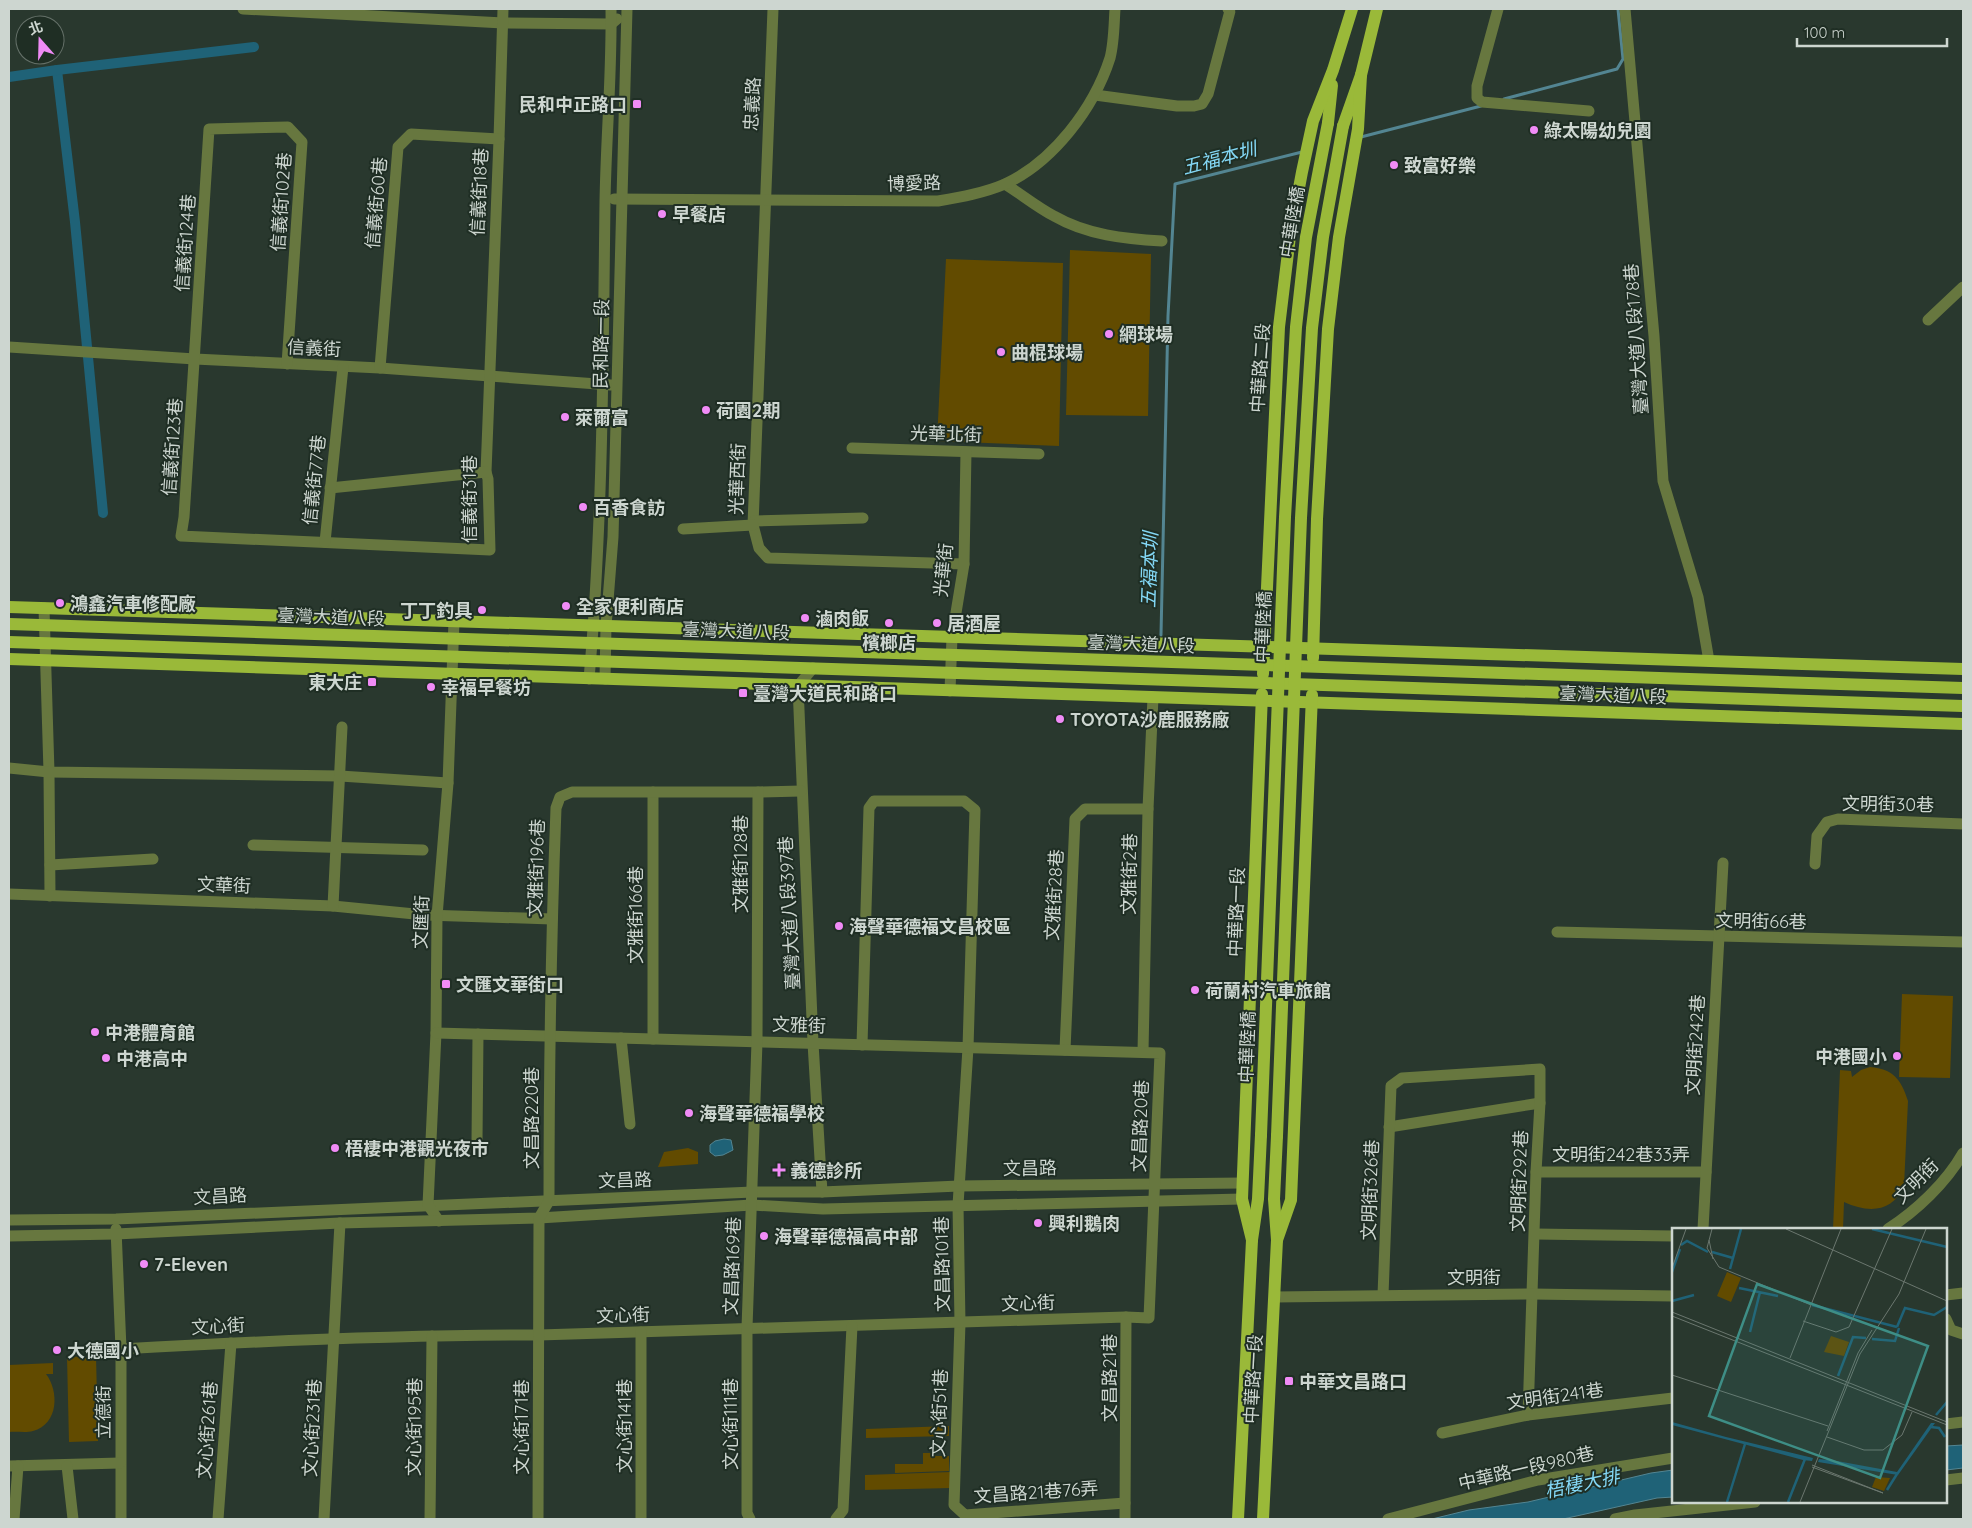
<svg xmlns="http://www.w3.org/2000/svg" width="1972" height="1528" font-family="Quicksand,'Noto Sans TC',sans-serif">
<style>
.green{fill:#624b00}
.water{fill:#1f6277;stroke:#538592}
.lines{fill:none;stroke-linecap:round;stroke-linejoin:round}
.stream{stroke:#538592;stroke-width:3}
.canal{stroke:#1f6277;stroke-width:10}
.minor{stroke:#67773f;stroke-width:11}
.major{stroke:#9ab939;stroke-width:12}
.major-bridge{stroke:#9ab939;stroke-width:12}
.poi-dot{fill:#f08bf6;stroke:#1f2e24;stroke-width:2}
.labels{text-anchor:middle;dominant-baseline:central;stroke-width:4;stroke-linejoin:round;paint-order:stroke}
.poi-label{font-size:18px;font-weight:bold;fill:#cdd6d0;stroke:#1f2e24;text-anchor:start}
.street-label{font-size:18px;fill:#cdd6d0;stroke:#1f2e24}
.water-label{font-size:19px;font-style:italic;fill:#83d7f5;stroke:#1f2e24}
.inset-river{fill:none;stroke:#1f6277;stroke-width:2.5}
.inset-road{fill:none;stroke:#6b776f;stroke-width:1}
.view{fill:#3e8e86;fill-opacity:0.15;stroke:#3e8e86;stroke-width:2.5}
.inset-edge{fill:none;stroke:#cdd6d0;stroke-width:2.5}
</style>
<rect width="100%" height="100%" fill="#29382e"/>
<g class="green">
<path d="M1070,250L1151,254L1148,416L1066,415Z"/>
<path d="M946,259L1063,263L1059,446L937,441Z"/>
<path d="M1902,994L1953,996L1950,1078L1899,1077Z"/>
<path d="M1870,1067C1893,1069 1901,1079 1908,1101L1904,1186C1892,1213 1868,1213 1844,1202L1843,1229H1833L1840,1070L1851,1071L1852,1077L1861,1070Z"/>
<path d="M688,1148L698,1152V1164L658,1167L664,1152Z"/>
<path d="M96,1356L98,1441L69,1442L67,1357Z"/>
<path d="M53,1363V1374H46C59,1391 59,1424 33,1431C26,1433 16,1431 9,1432V1365Z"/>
<path d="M949,1426V1436L866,1438V1429Z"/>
<path d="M923,1453H933L936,1456H949V1471L895,1473V1464H923Z"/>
<path d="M951,1472V1488L865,1490V1475Z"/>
</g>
<g class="water">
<path d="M724,1139L731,1140L733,1150L723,1155L715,1156L710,1152V1145L715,1141Z"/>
<path d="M1963,1445V1468L1946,1470V1446Z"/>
<path d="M1673,1470V1497L1657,1498L1563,1519H1432L1469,1510L1528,1502L1651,1473Z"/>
</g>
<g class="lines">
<g class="stream">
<path d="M1504,99L1617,69L1623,59L1618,9"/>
<path d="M1361,137L1481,106"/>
<path d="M1161,635L1168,316L1175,184L1302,152"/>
</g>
<g class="canal">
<path d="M57,70L75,222L103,513"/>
<path d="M9,77L57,70L254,47"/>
</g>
<g class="minor">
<path d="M243,9L503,23L611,24L617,19"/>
<path d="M773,9L753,525L759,548L768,558L964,564"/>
<path d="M1498,9L1477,86V98L1482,102L1589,111"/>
<path d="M1625,9L1654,336L1663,481L1698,597L1709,661"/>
<path d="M1095,95L1177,106H1194L1202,104L1208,94L1230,11L1228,9"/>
<path d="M1005,184C1021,194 1037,207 1054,216C1087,235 1125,239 1162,241"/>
<path d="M614,199L938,201C961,197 984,193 1005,184C1053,162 1094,108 1110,58C1114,43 1114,24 1115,9"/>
<path d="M1928,320L1963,287"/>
<path d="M9,347L195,359L380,368L611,385"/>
<path d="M287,364L302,142L288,127L209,129L184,517L181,536L490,550L488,479L486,472L499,139L503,9"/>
<path d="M380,368L398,147L411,134L499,139"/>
<path d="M852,448L1039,454"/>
<path d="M330,488L486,472"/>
<path d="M754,521L863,518"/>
<path d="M683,529L753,525"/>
<path d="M325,542L343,367"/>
<path d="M44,608L49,772L50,896"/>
<path d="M813,668L798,686L813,1043L822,1192"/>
<path d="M589,679C603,520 603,361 605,202C606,138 612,73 611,9"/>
<path d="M605,679L606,626L613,537L627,9"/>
<path d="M950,691L952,637L964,564L966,452"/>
<path d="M9,768L49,772L340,776L448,783"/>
<path d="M653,792V1039"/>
<path d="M253,845L423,850"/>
<path d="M1815,864L1817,836L1827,822L1838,819L1963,824"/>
<path d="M50,865L153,859"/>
<path d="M9,894L333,906L425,915L552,919"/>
<path d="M333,906L342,727"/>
<path d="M1557,932L1963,942"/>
<path d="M621,1038L630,1124"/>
<path d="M862,1045L869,808L874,801H964L975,810L968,1048L958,1205L960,1323L954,1505L965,1515L1125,1503"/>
<path d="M1065,1050L1075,819L1085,809H1148"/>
<path d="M1143,1052L1148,809L1153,697"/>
<path d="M1389,1127L1540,1103"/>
<path d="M477,1141L478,1034"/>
<path d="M1536,1172H1706"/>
<path d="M9,1220L116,1219L753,1192H822L959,1186L1242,1183"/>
<path d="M439,1221L428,1205L436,1033L437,916L448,783L454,621"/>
<path d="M116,1229L121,1349V1519"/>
<path d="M1703,1229L1723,863"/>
<path d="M1888,1229C1916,1211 1946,1183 1963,1153"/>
<path d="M1535,1234L1673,1236"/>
<path d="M9,1236L116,1234L340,1223L539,1218L752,1205L823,1209L1242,1199"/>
<path d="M1383,1295L1391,1086L1402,1078L1540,1069V1103L1536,1172L1528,1415"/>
<path d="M1946,1295L1963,1293"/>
<path d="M1275,1297L1532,1294L1673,1296"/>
<path d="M1946,1319L1951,1330L1963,1334"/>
<path d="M121,1349C260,1341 400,1335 539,1335L1126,1317L1149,1318L1160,1053L436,1033"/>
<path d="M1946,1424L1963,1422"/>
<path d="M1442,1433L1528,1415L1673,1398"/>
<path d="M9,1466L120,1463"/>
<path d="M67,1466L73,1519"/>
<path d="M1946,1480L1963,1478"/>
<path d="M14,1519L18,1466"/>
<path d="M218,1519L231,1343"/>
<path d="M324,1519L340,1223"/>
<path d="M430,1519L432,1336"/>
<path d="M538,1519L539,1218L549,1201C549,1070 551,939 556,808L560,797L572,792H758L801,791"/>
<path d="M641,1519V1332"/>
<path d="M750,1519L747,1513V1328L757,1042L758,792"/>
<path d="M836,1519L843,1510L852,1326"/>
<path d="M1125,1519L1126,1317"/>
<path d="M1388,1519L1538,1480L1673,1458"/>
<path d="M1615,1519L1635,1515L1755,1502"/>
</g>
<g class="major">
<path d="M1328,123L1332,85"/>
<path d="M1343,126L1361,75L1377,9"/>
<path d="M9,607L1963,669"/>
<path d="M9,624L1963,688"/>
<path d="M9,642L1963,706"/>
<path d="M1313,658L1317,519L1328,329L1339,237L1358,129L1361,75"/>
<path d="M9,659L1963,724"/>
<path d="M1263,674L1279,327L1290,236L1302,172L1313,121L1333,70L1352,9"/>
<path d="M1252,1240L1242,1199L1262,694"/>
<path d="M1277,1240L1291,1200L1312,695"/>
<path d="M1238,1519L1252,1240L1258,1199L1261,1135"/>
<path d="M1263,1519L1277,1240L1274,1199L1277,1136"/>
</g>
<g class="major-bridge">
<path d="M1261,1135L1285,517L1296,327L1306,237L1328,123"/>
<path d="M1277,1136L1301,518L1312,328L1323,237L1343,126"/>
</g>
</g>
<g class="poi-dot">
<rect x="632" y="99" width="10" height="10" rx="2.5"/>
<circle cx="1534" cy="130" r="5"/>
<circle cx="1394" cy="165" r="5"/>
<circle cx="662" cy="214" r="5"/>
<circle cx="1109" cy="334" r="5"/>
<circle cx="1001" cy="352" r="5"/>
<circle cx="706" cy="410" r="5"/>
<circle cx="565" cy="417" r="5"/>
<circle cx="583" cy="507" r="5"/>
<circle cx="60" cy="603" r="5"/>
<circle cx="566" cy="606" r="5"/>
<circle cx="482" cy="610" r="5"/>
<circle cx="805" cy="618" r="5"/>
<circle cx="889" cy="623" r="5"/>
<circle cx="937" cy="623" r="5"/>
<rect x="367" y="677" width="10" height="10" rx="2.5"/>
<circle cx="431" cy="687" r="5"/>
<rect x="738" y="688" width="10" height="10" rx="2.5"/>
<circle cx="1060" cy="719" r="5"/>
<circle cx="839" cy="926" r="5"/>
<rect x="441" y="979" width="10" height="10" rx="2.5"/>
<circle cx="1195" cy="990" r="5"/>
<circle cx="95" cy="1032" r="5"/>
<circle cx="1897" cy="1056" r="5"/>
<circle cx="106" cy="1058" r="5"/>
<circle cx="689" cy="1113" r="5"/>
<circle cx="335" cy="1148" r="5"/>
<path d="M776.5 1162.5h5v5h5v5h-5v5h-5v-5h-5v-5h5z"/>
<circle cx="1038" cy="1223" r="5"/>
<circle cx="764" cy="1236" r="5"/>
<circle cx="144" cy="1264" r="5"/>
<circle cx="57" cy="1350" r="5"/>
<rect x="1284" y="1376" width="10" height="10" rx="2.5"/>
</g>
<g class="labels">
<g class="poi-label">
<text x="627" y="104" text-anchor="end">民和中正路口</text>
<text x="1544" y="130">綠太陽幼兒園</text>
<text x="1404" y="165">致富好樂</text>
<text x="672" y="214">早餐店</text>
<text x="1119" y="334">網球場</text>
<text x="1011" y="352">曲棍球場</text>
<text x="716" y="410">荷園2期</text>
<text x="575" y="417">萊爾富</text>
<text x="593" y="507">百香食訪</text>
<text x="70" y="603">鴻鑫汽車修配廠</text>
<text x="576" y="606">全家便利商店</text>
<text x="472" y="610" text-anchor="end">丁丁釣具</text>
<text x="815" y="618">滷肉飯</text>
<text x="947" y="623">居酒屋</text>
<text x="889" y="642" text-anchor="middle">檳榔店</text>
<text x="362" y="682" text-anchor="end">東大庄</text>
<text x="441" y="687">幸福早餐坊</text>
<text x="753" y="693">臺灣大道民和路口</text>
<text x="1070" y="719">TOYOTA沙鹿服務廠</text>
<text x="849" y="926">海聲華德福文昌校區</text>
<text x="456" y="984">文匯文華街口</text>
<text x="1205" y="990">荷蘭村汽車旅館</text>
<text x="105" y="1032">中港體育館</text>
<text x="1887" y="1056" text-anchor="end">中港國小</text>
<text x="116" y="1058">中港高中</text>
<text x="699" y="1113">海聲華德福學校</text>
<text x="345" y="1148">梧棲中港觀光夜市</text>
<text x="790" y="1170">義德診所</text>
<text x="1048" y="1223">興利鵝肉</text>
<text x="774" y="1236">海聲華德福高中部</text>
<text x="154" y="1264">7-Eleven</text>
<text x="67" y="1350">大德國小</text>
<text x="1299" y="1381">中華文昌路口</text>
</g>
<g class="street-label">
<text transform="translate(752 104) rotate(-87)">忠義路</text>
<text transform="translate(914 183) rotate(-2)">博愛路</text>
<text transform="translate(479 192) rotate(-87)">信義街18巷</text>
<text transform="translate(281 202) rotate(-86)">信義街102巷</text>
<text transform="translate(376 203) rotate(-85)">信義街60巷</text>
<text transform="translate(1292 222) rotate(-81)">中華陸橋</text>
<text transform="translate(185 243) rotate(-86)">信義街124巷</text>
<text transform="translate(1636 339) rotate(-94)">臺灣大道八段178巷</text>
<text transform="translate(601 344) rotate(-89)">民和路一段</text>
<text transform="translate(314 348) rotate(3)">信義街</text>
<text transform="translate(1260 368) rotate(-86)">中華路二段</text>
<text transform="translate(946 434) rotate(2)">光華北街</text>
<text transform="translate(172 447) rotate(-86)">信義街123巷</text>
<text transform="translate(737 479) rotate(-88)">光華西街</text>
<text transform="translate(314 480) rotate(-84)">信義街77巷</text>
<text transform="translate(469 499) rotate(-90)">信義街31巷</text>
<text transform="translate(943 570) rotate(-84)">光華街</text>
<text transform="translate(331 617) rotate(2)">臺灣大道八段</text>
<text transform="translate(1263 627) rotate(-88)">中華陸橋</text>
<text transform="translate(736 631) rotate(2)">臺灣大道八段</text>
<text transform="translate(1141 644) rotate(2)">臺灣大道八段</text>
<text transform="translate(1613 695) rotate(2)">臺灣大道八段</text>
<text transform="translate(1888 804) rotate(1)">文明街30巷</text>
<text transform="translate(740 864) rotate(-90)">文雅街128巷</text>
<text transform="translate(536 868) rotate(-88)">文雅街196巷</text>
<text transform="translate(1129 874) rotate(-89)">文雅街2巷</text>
<text transform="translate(224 885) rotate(2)">文華街</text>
<text transform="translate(1054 895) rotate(-87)">文雅街28巷</text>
<text transform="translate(1236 912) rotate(-88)">中華路一段</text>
<text transform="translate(789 913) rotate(-93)">臺灣大道八段397巷</text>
<text transform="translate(635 915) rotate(-90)">文雅街166巷</text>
<text transform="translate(1761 921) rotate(1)">文明街66巷</text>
<text transform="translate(421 922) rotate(-88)">文匯街</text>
<text transform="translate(799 1025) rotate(2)">文雅街</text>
<text transform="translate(1695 1045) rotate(-87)">文明街242巷</text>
<text transform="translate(1247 1047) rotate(-88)">中華陸橋</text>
<text transform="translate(531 1118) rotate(-90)">文昌路220巷</text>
<text transform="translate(1140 1126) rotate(-88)">文昌路20巷</text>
<text x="1621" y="1154">文明街242巷33弄</text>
<text transform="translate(1030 1168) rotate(-1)">文昌路</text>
<text transform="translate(625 1180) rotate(-2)">文昌路</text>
<text transform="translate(1519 1181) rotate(-88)">文明街292巷</text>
<text transform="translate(1916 1181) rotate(-45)">文明街</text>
<text transform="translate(1370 1190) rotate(-88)">文明街326巷</text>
<text transform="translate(220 1196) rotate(-3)">文昌路</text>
<text transform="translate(942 1264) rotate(-91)">文昌路101巷</text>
<text transform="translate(732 1266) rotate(-88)">文昌路169巷</text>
<text x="1474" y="1277">文明街</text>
<text transform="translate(1028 1303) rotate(-2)">文心街</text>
<text transform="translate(623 1315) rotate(-2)">文心街</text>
<text transform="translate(218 1326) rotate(-3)">文心街</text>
<text transform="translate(1109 1378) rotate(-90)">文昌路21巷</text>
<text transform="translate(1253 1379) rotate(-87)">中華路一段</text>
<text transform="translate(1555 1396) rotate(-8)">文明街241巷</text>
<text transform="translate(103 1412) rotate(-90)">立德街</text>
<text transform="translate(939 1413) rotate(-88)">文心街51巷</text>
<text transform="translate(730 1424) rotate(-90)">文心街111巷</text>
<text transform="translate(624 1426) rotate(-90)">文心街141巷</text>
<text transform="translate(414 1427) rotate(-89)">文心街195巷</text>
<text transform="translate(521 1427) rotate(-90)">文心街171巷</text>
<text transform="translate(312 1428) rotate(-87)">文心街231巷</text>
<text transform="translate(207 1430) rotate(-86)">文心街261巷</text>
<text transform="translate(1526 1468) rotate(-13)">中華路一段980巷</text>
<text transform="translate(1036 1492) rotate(-4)">文昌路21巷76弄</text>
</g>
<g class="water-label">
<text transform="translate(1219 158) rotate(-15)">五福本圳</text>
<text transform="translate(1149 570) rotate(-88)">五福本圳</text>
<text transform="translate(1582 1483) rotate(-12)">梧棲大排</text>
</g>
</g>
<g transform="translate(1672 1228)">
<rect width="275" height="275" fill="#29382e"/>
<path d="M55,44L69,50L59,74L45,68ZM159,108L177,114L172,128L152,124ZM204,249L218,250L212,263L200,259Z" fill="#624b00"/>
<path d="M0,194L54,209L141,230L140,233L131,232L0,197ZM259,195H263L226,247L146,234L147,231L165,233L225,244Z" fill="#1f6277"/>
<path class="inset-river" d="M200,1L275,19M9,17L15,13L36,24M40,24L61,30M58,41L69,1M0,44L8,21M67,60L106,68M0,73L22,67M140,77L225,99M225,99L233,80L262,87L275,79M78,104L88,64M200,111L223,113L227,100M166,148L181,109L194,110M264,187L275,174M259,199L267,200L273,209M215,262L225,246M55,274L73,216M116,274L133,231"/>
<path class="inset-road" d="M40,1L35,20L47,39L139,77M114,1L275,73M37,12L41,31M0,40L14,1M0,84L275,194M0,88L245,185M131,93L164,104L177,99L220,1M118,130L169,1M0,147L156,198M245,185L275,197M155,203L186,125L200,102M155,209L192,222H211L230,207L240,184M140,237L211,265M140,239L211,265M128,274L188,126L227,66L254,1"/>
<path class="view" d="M85,56L256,118L208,250L37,188Z"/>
<rect width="275" height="275" class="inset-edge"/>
</g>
<rect width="1972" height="1528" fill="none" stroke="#cdd6d0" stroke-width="20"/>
<g transform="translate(40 40) rotate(340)"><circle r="24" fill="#1f2e24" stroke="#657169"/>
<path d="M0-4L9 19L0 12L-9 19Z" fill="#f08bf6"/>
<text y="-8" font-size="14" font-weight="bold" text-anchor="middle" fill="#cdd6d0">北</text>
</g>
<path d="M1797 38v8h150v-8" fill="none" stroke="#cdd6d0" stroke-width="2.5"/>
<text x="1804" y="38" font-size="15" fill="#cdd6d0" stroke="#1f2e24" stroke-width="4" paint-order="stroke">100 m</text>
</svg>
